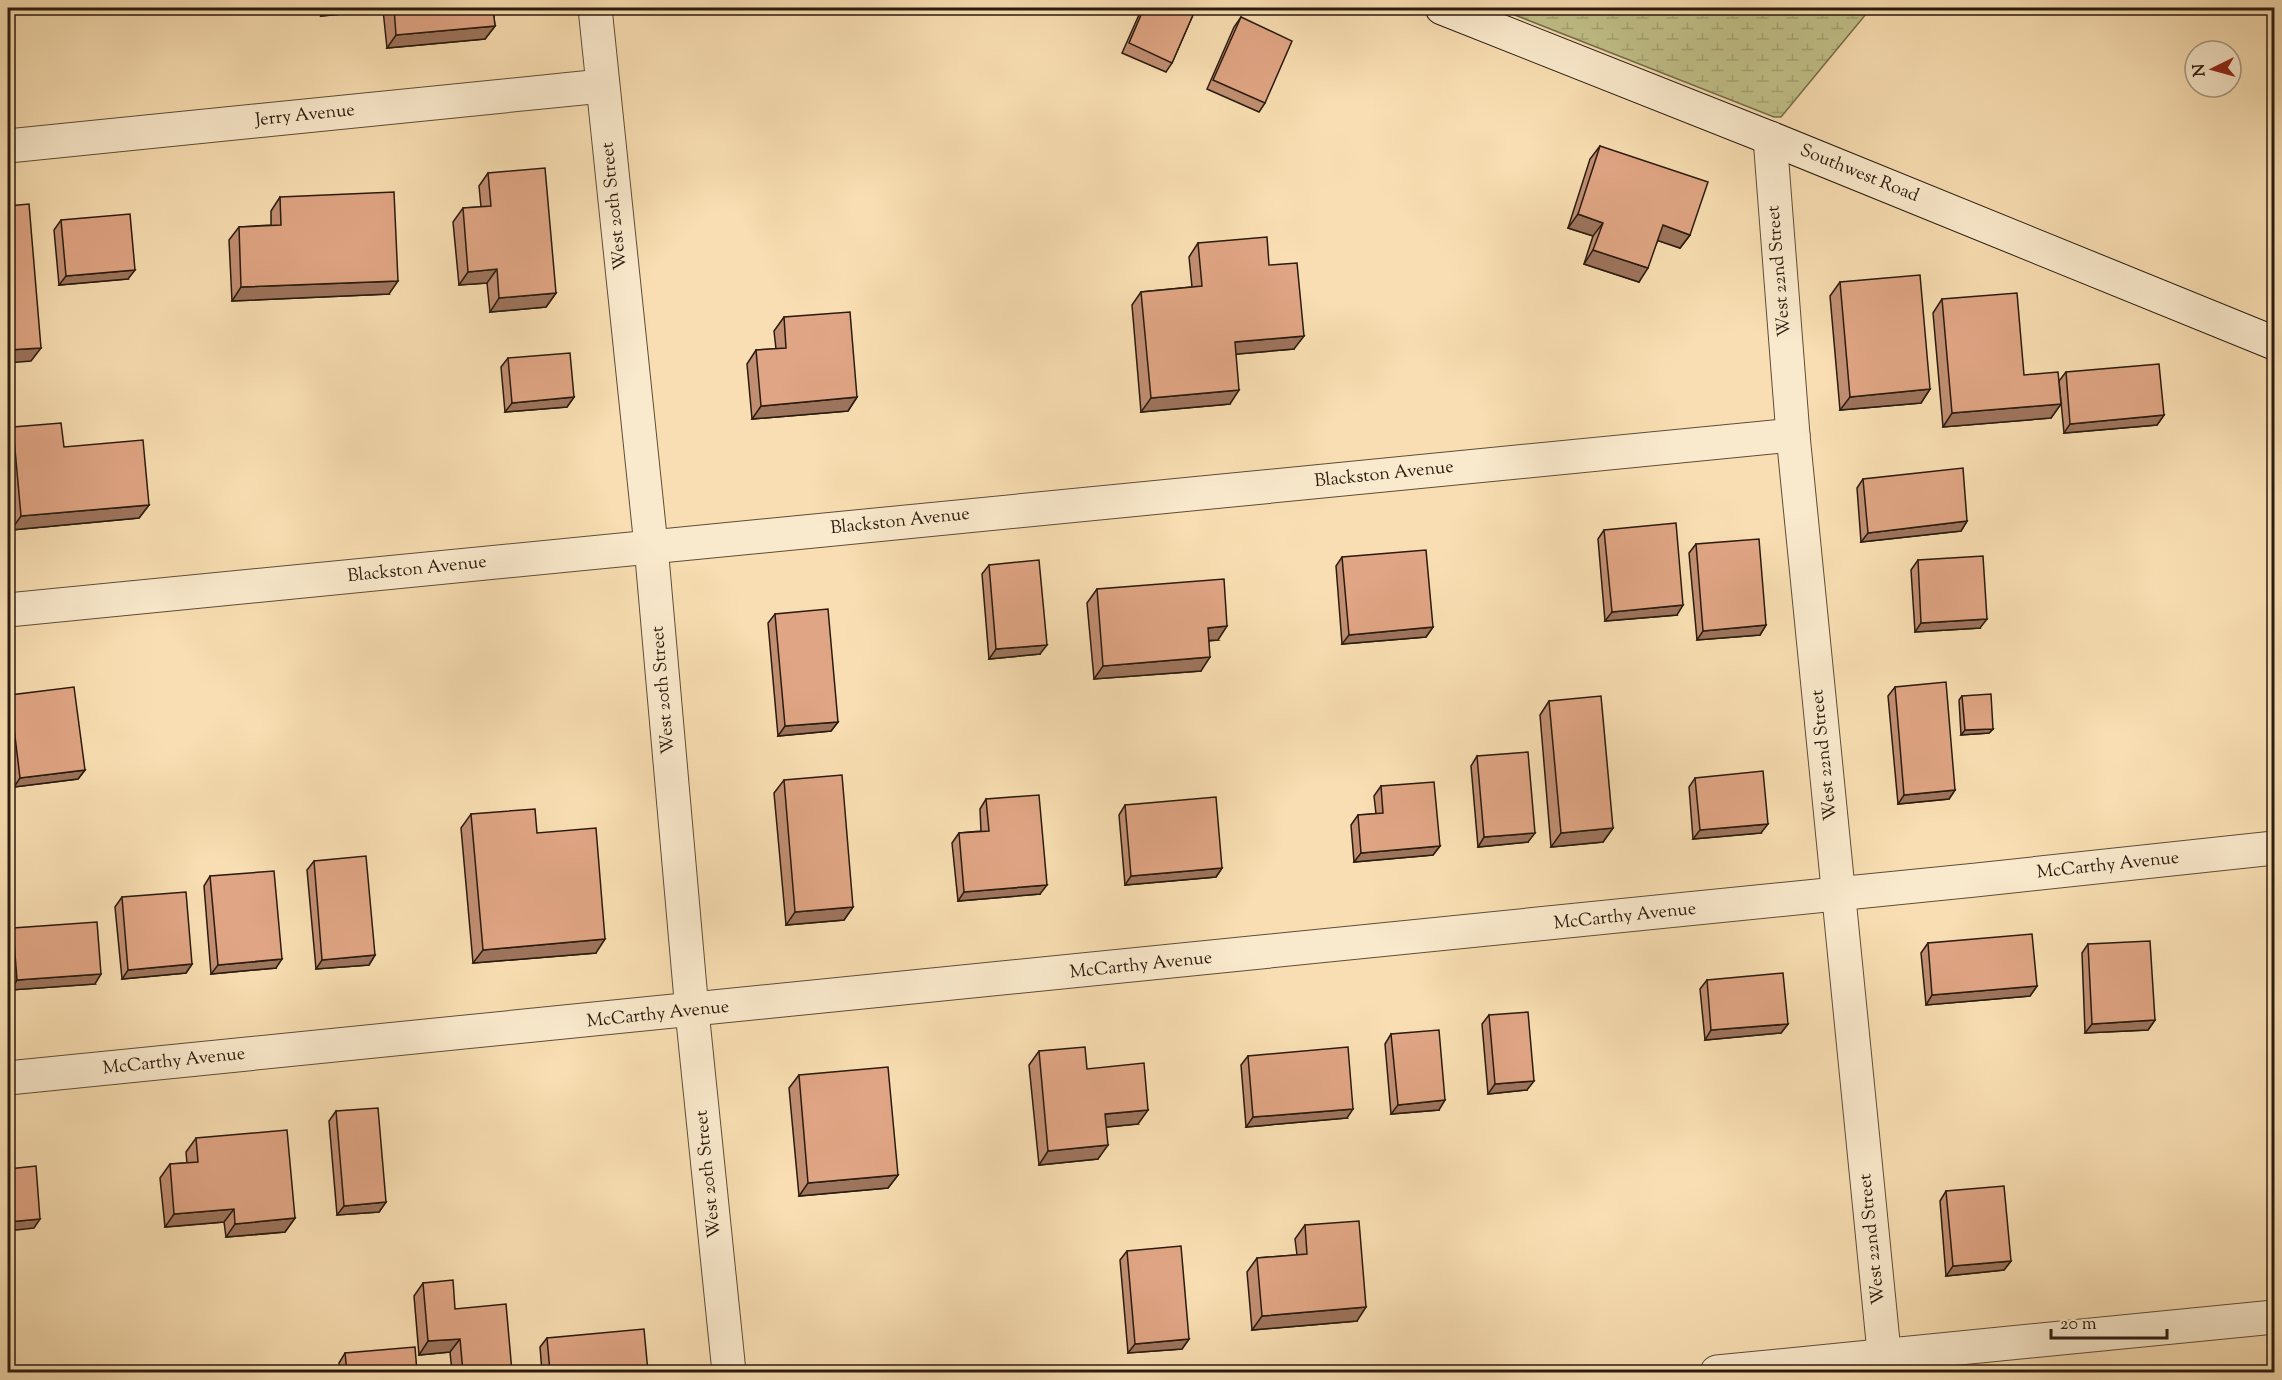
<svg xmlns="http://www.w3.org/2000/svg" width="2282" height="1380" font-family="'Sorts Mill Goudy',serif">
<style>
.wetland{fill:url(#wetland-marsh);stroke:#766e4c;stroke-width:1.5}
.lines{fill:none;stroke-linecap:round;stroke-linejoin:round}
.street-casing{stroke:#5e4c37;stroke-width:35}
.secondary-casing{stroke:#2a1b0e;stroke-width:35}
.street{stroke:#faeacd;stroke-width:33}
.secondary{stroke:#faeacd;stroke-width:33}
.wall{fill:#c18e72;stroke:#2a1b0e;stroke-width:1.5}
.shaded-wall{fill:#9d745c;stroke:#2a1b0e;stroke-width:1.5}
.building{fill:#e0a584;stroke:#2a1b0e;stroke-width:1.5}
.labels{text-anchor:middle;dominant-baseline:central;stroke-width:4.5;stroke-linejoin:round;paint-order:stroke}
.street-label{font-size:18px;fill:#2a1b0e;stroke:#faeacd}
</style>
<defs>
<pattern id="wetland-marsh" width="20" height="14" patternUnits="userSpaceOnUse" patternTransform="scale(1.5)"><rect width="20" height="14" fill="#c1c089"/><path d="M1 5h8M5 5V1M11 12h8M15 12V8" fill="none" stroke="#a6a475"/></pattern>
</defs>
<rect width="100%" height="100%" fill="#f8deb2"/>
<filter id="stains"><feTurbulence type="fractalNoise" baseFrequency=".00333" numOctaves="4"/><feColorMatrix values="0 0 0 0 .2 0 0 0 0 .09 0 0 0 0 .02 0 0 0 .5 -.17"/></filter>
<radialGradient id="worn" r=".72"><stop offset=".6" stop-color="#630" stop-opacity="0"/><stop offset="1" stop-color="#630" stop-opacity=".3"/></radialGradient>
<path class="wetland" d="M1497,8H1871L1781,117H1774Z"/>
<g class="lines">
<g class="street-casing">
<g id="street">
<path d="M595,8L651,546L692,1011L729,1372"/>
<path d="M1770,138L1793,435L1886,1372"/>
<path d="M8,146L602,86"/>
<path d="M8,610L1793,435"/>
<path d="M8,1078C763,1004 1519,930 2274,848"/>
<path d="M1717,1372L2274,1317"/>
</g>
</g>
<g class="secondary-casing">
<path id="secondary" d="M1442,8L1770,138L2274,343"/>
</g>
<use href="#street" class="street"/>
<use href="#secondary" class="secondary"/>
</g>
<g class="wall">
<path d="M320,8H493L495,26L485,39L387,48L383,10L321,16Z"/>
<path d="M1142,8H1196L1172,63L1166,72L1122,53Z"/>
<path d="M1241,17L1265,103L1259,112L1207,89L1234,27Z"/>
<path d="M1600,146L1690,235L1680,248L1658,240L1639,282L1584,264L1593,236L1568,228L1590,159Z"/>
<path d="M488,173L556,293L546,307L490,312L487,283L459,285L453,222L463,208L481,207L479,186Z"/>
<path d="M280,197L389,294L232,301L229,240L239,227L271,225V211Z"/>
<path d="M61,220L128,279L59,285L54,230Z"/>
<path d="M1198,243L1269,265L1294,349L1236,354L1230,404L1141,412L1132,305L1141,292L1192,287L1189,257Z"/>
<path d="M1840,282L1930,389L1921,403L1840,410L1830,296Z"/>
<path d="M1942,299L2024,375L2061,404L2051,418L1943,427L1933,313Z"/>
<path d="M784,317L857,397L848,411L752,419L747,364L756,350L776,349L774,331Z"/>
<path d="M508,358L574,397L567,407L505,412L501,367Z"/>
<path d="M2066,372L2164,415L2157,425L2064,433L2059,381Z"/>
<path d="M13,427L64,447L149,505L139,518L11,530L8,484V435Z"/>
<path d="M1863,479L1967,521L1961,531L1861,542L1857,488Z"/>
<path d="M1604,530L1677,615L1605,621L1598,539Z"/>
<path d="M1696,544L1766,625L1760,635L1697,640L1689,553Z"/>
<path d="M1342,557L1433,627L1426,637L1342,644L1336,566Z"/>
<path d="M1918,560L1980,628L1915,632L1911,570Z"/>
<path d="M989,565L1040,654L989,659L982,574Z"/>
<path d="M1097,589L1218,640L1209,641L1201,671L1094,679L1087,603Z"/>
<path d="M775,614L838,722L831,731L778,736L768,623Z"/>
<path d="M1895,687L1955,790L1949,799L1898,804L1888,696Z"/>
<path d="M10,695L85,770L78,779L14,787L8,739V698Z"/>
<path d="M1962,696L1993,729L1989,733L1961,735L1959,700Z"/>
<path d="M1549,701L1613,828L1603,842L1551,847L1540,715Z"/>
<path d="M1477,756L1528,842L1478,847L1471,766Z"/>
<path d="M1695,778L1761,833L1693,839L1689,787Z"/>
<path d="M784,780L853,907L844,920L786,925L774,793Z"/>
<path d="M1381,786L1440,846L1433,855L1354,862L1351,825L1358,815L1376,814L1374,796Z"/>
<path d="M986,799L1040,894L958,901L952,843L959,833L981,831L980,809Z"/>
<path d="M1125,805L1222,868L1216,877L1125,885L1119,815Z"/>
<path d="M471,814L537,833L596,953L473,963L461,828Z"/>
<path d="M314,861L375,955L369,965L316,969L307,870Z"/>
<path d="M210,876L276,968L211,974L204,886Z"/>
<path d="M122,897L192,964L186,973L122,979L115,907Z"/>
<path d="M13,928L95,984L11,990L8,936Z"/>
<path d="M1928,943L2037,986L2030,996L1926,1005L1921,953Z"/>
<path d="M2088,944L2155,1020L2148,1030L2085,1033L2082,953Z"/>
<path d="M1707,980L1788,1024L1781,1033L1705,1040L1700,989Z"/>
<path d="M1489,1015L1527,1090L1488,1094L1482,1024Z"/>
<path d="M1391,1034L1439,1110L1391,1114L1385,1044Z"/>
<path d="M1039,1051L1138,1124L1106,1127L1098,1159L1039,1165L1029,1065Z"/>
<path d="M1248,1056L1347,1118L1246,1127L1241,1065Z"/>
<path d="M799,1075L898,1175L888,1188L799,1196L789,1088Z"/>
<path d="M336,1111L386,1202L379,1212L337,1215L329,1121Z"/>
<path d="M196,1138L295,1218L285,1232L226,1237L224,1222L165,1227L160,1178L170,1164L187,1163L186,1152Z"/>
<path d="M1946,1191L2011,1261L2004,1270L1946,1276L1940,1201Z"/>
<path d="M1305,1225L1357,1321L1252,1330L1247,1272L1257,1258L1297,1255L1295,1239Z"/>
<path d="M1127,1251L1189,1339L1182,1349L1128,1353L1120,1260Z"/>
<path d="M423,1283L455,1309L512,1372H452L450,1352L419,1355L414,1296Z"/>
<path d="M547,1338L648,1372H542L540,1347Z"/>
<path d="M345,1353L417,1372H340L339,1363Z"/>
</g>
<g class="shaded-wall">
<path d="M327,8H385L383,10L321,16Z"/>
<path d="M495,26L485,39L387,48L396,35Z"/>
<path d="M1578,214L1603,223L1593,236L1568,228Z"/>
<path d="M1663,225L1690,235L1680,248L1653,239Z"/>
<path d="M1593,250L1648,268L1639,282L1584,264Z"/>
<path d="M497,269L487,283L459,285L468,272Z"/>
<path d="M135,270L128,279L59,285L66,276Z"/>
<path d="M398,281L389,294L232,301L241,287Z"/>
<path d="M556,293L546,307L490,312L499,298Z"/>
<path d="M1304,336L1294,349L1226,355L1235,342Z"/>
<path d="M41,348L31,361L8,363V350Z"/>
<path d="M1930,389L1921,403L1840,410L1850,397Z"/>
<path d="M1239,390L1230,404L1141,412L1151,398Z"/>
<path d="M574,397L567,407L505,412L512,403Z"/>
<path d="M857,397L848,411L752,419L761,406Z"/>
<path d="M2061,404L2051,418L1943,427L1952,413Z"/>
<path d="M2164,415L2157,425L2064,433L2070,424Z"/>
<path d="M149,505L139,518L11,530L21,516Z"/>
<path d="M1967,521L1961,531L1861,542L1868,533Z"/>
<path d="M1683,605L1677,615L1605,621L1612,612Z"/>
<path d="M1987,619L1980,628L1915,632L1921,623Z"/>
<path d="M1766,625L1760,635L1697,640L1703,631Z"/>
<path d="M1227,626L1218,640L1198,641L1208,628Z"/>
<path d="M1433,627L1426,637L1342,644L1349,635Z"/>
<path d="M1047,645L1040,654L989,659L996,649Z"/>
<path d="M1210,657L1201,671L1094,679L1103,666Z"/>
<path d="M838,722L831,731L778,736L785,726Z"/>
<path d="M1993,729L1989,733L1961,735L1965,730Z"/>
<path d="M85,770L78,779L14,787L20,778Z"/>
<path d="M1955,790L1949,799L1898,804L1904,795Z"/>
<path d="M1768,824L1761,833L1693,839L1700,830Z"/>
<path d="M1613,828L1603,842L1551,847L1561,833Z"/>
<path d="M1535,833L1528,842L1478,847L1484,837Z"/>
<path d="M1440,846L1433,855L1354,862L1361,853Z"/>
<path d="M1222,868L1216,877L1125,885L1131,876Z"/>
<path d="M1047,885L1040,894L958,901L964,892Z"/>
<path d="M853,907L844,920L786,925L795,912Z"/>
<path d="M605,939L596,953L473,963L483,950Z"/>
<path d="M375,955L369,965L316,969L322,960Z"/>
<path d="M282,959L276,968L211,974L218,965Z"/>
<path d="M192,964L186,973L122,979L128,970Z"/>
<path d="M101,974L95,984L11,990L17,980Z"/>
<path d="M2037,986L2030,996L1926,1005L1932,995Z"/>
<path d="M2155,1020L2148,1030L2085,1033L2092,1024Z"/>
<path d="M1788,1024L1781,1033L1705,1040L1711,1030Z"/>
<path d="M1534,1081L1527,1090L1488,1094L1495,1084Z"/>
<path d="M1445,1100L1439,1110L1391,1114L1398,1105Z"/>
<path d="M1353,1109L1347,1118L1246,1127L1253,1117Z"/>
<path d="M1148,1110L1138,1124L1096,1128L1105,1114Z"/>
<path d="M1108,1145L1098,1159L1039,1165L1048,1151Z"/>
<path d="M898,1175L888,1188L799,1196L808,1183Z"/>
<path d="M386,1202L379,1212L337,1215L344,1206Z"/>
<path d="M234,1209L224,1222L165,1227L174,1214Z"/>
<path d="M295,1218L285,1232L226,1237L235,1224Z"/>
<path d="M40,1219L34,1228L8,1231V1222Z"/>
<path d="M2011,1261L2004,1270L1946,1276L1953,1266Z"/>
<path d="M1366,1307L1357,1321L1252,1330L1262,1316Z"/>
<path d="M460,1339L450,1352L419,1355L428,1341Z"/>
<path d="M1189,1339L1182,1349L1128,1353L1135,1344Z"/>
</g>
<g class="building">
<path d="M394,8H493L495,26L396,35Z"/>
<path d="M1144,8H1196L1172,63L1129,43Z"/>
<path d="M1241,17L1292,41L1265,103L1213,80Z"/>
<path d="M1600,146L1708,182L1690,235L1663,225L1648,268L1593,250L1603,223L1578,214Z"/>
<path d="M545,168L556,293L499,298L497,269L468,272L463,208L491,206L488,173Z"/>
<path d="M394,192L398,281L241,287L239,227L281,225L280,197Z"/>
<path d="M29,204L41,348L8,350V206Z"/>
<path d="M130,214L135,270L66,276L61,220Z"/>
<path d="M1267,237L1269,265L1297,263L1304,336L1235,342L1239,390L1151,398L1141,292L1202,286L1198,243Z"/>
<path d="M1920,275L1930,389L1850,397L1840,282Z"/>
<path d="M2017,293L2024,375L2058,372L2061,404L1952,413L1942,299Z"/>
<path d="M850,312L857,397L761,406L756,350L786,348L784,317Z"/>
<path d="M570,353L574,397L512,403L508,358Z"/>
<path d="M2159,364L2164,415L2070,424L2066,372Z"/>
<path d="M61,423L64,447L143,440L149,505L21,516L13,427Z"/>
<path d="M1963,468L1967,521L1868,533L1863,479Z"/>
<path d="M1676,523L1683,605L1612,612L1604,530Z"/>
<path d="M1759,539L1766,625L1703,631L1696,544Z"/>
<path d="M1426,550L1433,627L1349,635L1342,557Z"/>
<path d="M1983,556L1987,619L1921,623L1918,560Z"/>
<path d="M1039,560L1047,645L996,649L989,565Z"/>
<path d="M1224,579L1227,626L1208,628L1210,657L1103,666L1097,589Z"/>
<path d="M828,609L838,722L785,726L775,614Z"/>
<path d="M1946,682L1955,790L1904,795L1895,687Z"/>
<path d="M74,687L85,770L20,778L10,695Z"/>
<path d="M1991,694L1993,729L1965,730L1962,696Z"/>
<path d="M1601,696L1613,828L1561,833L1549,701Z"/>
<path d="M1528,752L1535,833L1484,837L1477,756Z"/>
<path d="M1763,771L1768,824L1700,830L1695,778Z"/>
<path d="M842,775L853,907L795,912L784,780Z"/>
<path d="M1434,782L1440,846L1361,853L1358,815L1383,813L1381,786Z"/>
<path d="M1039,795L1047,885L964,892L959,833L989,831L986,799Z"/>
<path d="M1216,797L1222,868L1131,876L1125,805Z"/>
<path d="M535,809L537,833L596,828L605,939L483,950L471,814Z"/>
<path d="M366,856L375,955L322,960L314,861Z"/>
<path d="M274,871L282,959L218,965L210,876Z"/>
<path d="M186,892L192,964L128,970L122,897Z"/>
<path d="M97,922L101,974L17,980L13,928Z"/>
<path d="M2032,934L2037,986L1932,995L1928,943Z"/>
<path d="M2150,941L2155,1020L2092,1024L2088,944Z"/>
<path d="M1783,973L1788,1024L1711,1030L1707,980Z"/>
<path d="M1528,1012L1534,1081L1495,1084L1489,1015Z"/>
<path d="M1439,1030L1445,1100L1398,1105L1391,1034Z"/>
<path d="M1085,1047L1087,1069L1144,1063L1148,1110L1105,1114L1108,1145L1048,1151L1039,1051Z"/>
<path d="M1348,1047L1353,1109L1253,1117L1248,1056Z"/>
<path d="M888,1067L898,1175L808,1183L799,1075Z"/>
<path d="M378,1108L386,1202L344,1206L336,1111Z"/>
<path d="M287,1130L295,1218L235,1224L234,1209L174,1214L170,1164L198,1162L196,1138Z"/>
<path d="M36,1166L40,1219L8,1222V1169Z"/>
<path d="M2004,1186L2011,1261L1953,1266L1946,1191Z"/>
<path d="M1359,1221L1366,1307L1262,1316L1257,1258L1307,1254L1305,1225Z"/>
<path d="M1181,1246L1189,1339L1135,1344L1127,1251Z"/>
<path d="M453,1280L455,1309L506,1304L512,1372H463L460,1339L428,1341L423,1283Z"/>
<path d="M644,1329L648,1372H550L547,1338Z"/>
<path d="M415,1347L417,1372H347L345,1353Z"/>
<path d="M251,1368L252,1372H203Z"/>
</g>
<g class="labels">
<g class="street-label">
<text transform="translate(305 116) rotate(-6)">Jerry Avenue</text>
<text transform="translate(1859 174) rotate(22)">Southwest Road</text>
<text transform="translate(615 206) rotate(-96)">West 20th Street</text>
<text transform="translate(1780 271) rotate(-95)">West 22nd Street</text>
<text transform="translate(1384 475) rotate(-6)">Blackston Avenue</text>
<text transform="translate(900 522) rotate(-6)">Blackston Avenue</text>
<text transform="translate(417 570) rotate(-6)">Blackston Avenue</text>
<text transform="translate(664 690) rotate(-95)">West 20th Street</text>
<text transform="translate(1825 755) rotate(-96)">West 22nd Street</text>
<text transform="translate(2108 866) rotate(-6)">McCarthy Avenue</text>
<text transform="translate(1625 917) rotate(-6)">McCarthy Avenue</text>
<text transform="translate(1141 966) rotate(-6)">McCarthy Avenue</text>
<text transform="translate(658 1015) rotate(-6)">McCarthy Avenue</text>
<text transform="translate(174 1062) rotate(-6)">McCarthy Avenue</text>
<text transform="translate(709 1174) rotate(-96)">West 20th Street</text>
<text transform="translate(1873 1239) rotate(-96)">West 22nd Street</text>
</g>
</g>
<rect width="2282" height="1380" fill="none" stroke="#f8deb2" stroke-width="30"/>
<rect x="9" y="9" width="2264" height="1362" fill="none" stroke="#2a1b0e" stroke-width="3"/>
<rect x="15" y="15" width="2252" height="1350" fill="none" stroke="#2a1b0e" stroke-width="1.5"/>
<g transform="translate(2213 69) rotate(265)"><circle r="28" fill="#faeacd" stroke="#a79781" stroke-width="1.5"/>
<path d="M0-4.5L10 22L0 15L-10 22Z" fill="#8f2418"/>
<text y="-9" font-size="16" font-weight="bold" text-anchor="middle" fill="#2a1b0e">N</text>
</g>
<path d="M2051 1329v9h116v-9" fill="none" stroke="#2a1b0e" stroke-width="3"/>
<text x="2060" y="1329" font-size="18" fill="#2a1b0e" stroke="#faeacd" stroke-width="4.5" paint-order="stroke">20 m</text>
<rect width="100%" height="100%" filter="url(#stains)"/>
<rect width="100%" height="100%" fill="url(#worn)"/>
</svg>
